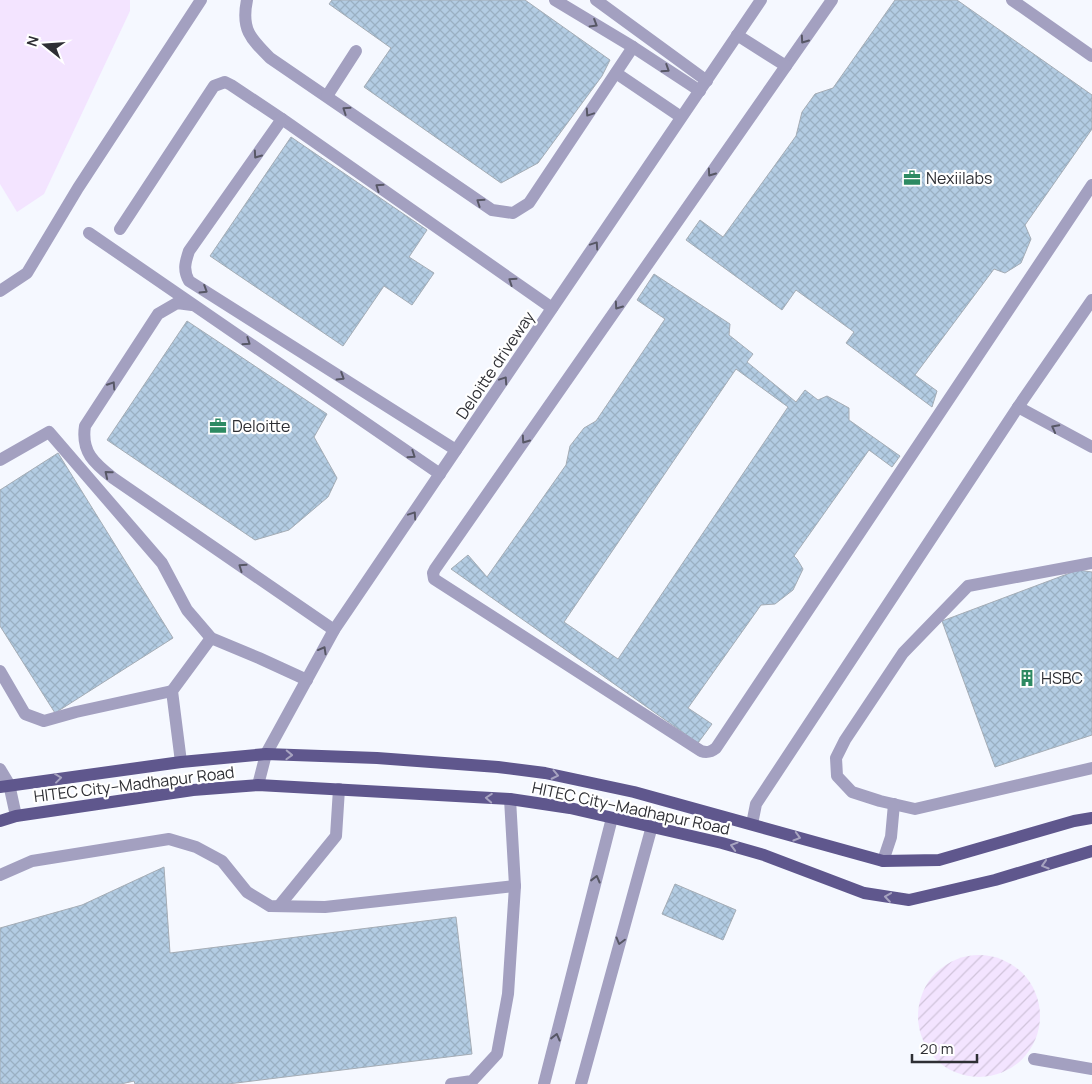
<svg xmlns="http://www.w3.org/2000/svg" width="1092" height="1084" font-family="Manrope,sans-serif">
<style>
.grass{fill:#f3e4ff}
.garden{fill:url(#garden-furrows)}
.building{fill:url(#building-cross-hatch);stroke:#a4acb5;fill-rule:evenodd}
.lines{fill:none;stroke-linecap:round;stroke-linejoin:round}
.minor{stroke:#a3a0c0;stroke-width:12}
.major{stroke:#5f578d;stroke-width:12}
.oneway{stroke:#575765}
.oneway2{stroke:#a7a3c0}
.labels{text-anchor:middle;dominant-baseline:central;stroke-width:4.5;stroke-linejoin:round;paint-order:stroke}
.poi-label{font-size:16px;fill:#2e2f34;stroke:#fff;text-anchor:start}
.street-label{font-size:16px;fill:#2e2f34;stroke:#fff}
</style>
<defs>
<pattern id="garden-furrows" width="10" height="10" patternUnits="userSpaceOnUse" patternTransform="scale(1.25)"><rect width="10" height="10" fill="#f3e4ff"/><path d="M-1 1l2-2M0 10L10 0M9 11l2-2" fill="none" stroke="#d1c4db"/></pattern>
<pattern id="building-cross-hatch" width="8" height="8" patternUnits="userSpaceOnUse" patternTransform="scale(1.25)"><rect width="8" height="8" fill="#b3cce3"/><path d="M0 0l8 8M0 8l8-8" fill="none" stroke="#9ab0c3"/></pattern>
</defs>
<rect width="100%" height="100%" fill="#f5f8ff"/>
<path class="grass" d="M0,0H130V11L44,194L17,212L0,184Z"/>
<circle class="garden" cx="979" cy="1016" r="61"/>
<g class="building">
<path d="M332,0H525L610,60L602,76L538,163L501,183L364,87L391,48L329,4Z"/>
<path d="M895,0H957L1092,95V129L1025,225L1031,239L1021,263L1005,273L994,269L915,375L937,391L932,407L846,343L854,332L796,290L782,310L686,240L700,220L723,237L796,136L802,112L815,94L833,88Z"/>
<path d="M291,137L427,230L409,257L434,273L412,305L384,286L343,346L210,256Z"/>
<path d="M654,274L730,324L729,335L753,354L747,362L796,402L805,390L818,400L827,396L849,408V420L900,456L892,467L869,450L794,556L797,559L803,569L793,590L775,604L761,605L688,708L712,724L698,743L451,569L468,555L487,577L566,465L570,446L584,428L596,421L665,319L637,300ZM736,369L788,407L618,659L564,622Z"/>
<path d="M187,321L327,414L314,437L337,478L328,497L289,530L255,540L107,440Z"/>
<path d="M58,453L173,638L55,713L0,626V490Z"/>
<path d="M1078,570L1092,572V735L995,767L942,621Z"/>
<path d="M164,867L170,953L456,917L472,1054L228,1084H135L134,1081L121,1084H0V928L82,905Z"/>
<path d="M675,884L736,910L723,940L662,914Z"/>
</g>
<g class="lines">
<g class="minor">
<path d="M247,0C241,29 250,38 270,58L492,210L513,213L529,203L633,47"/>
<path d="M555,0L633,47L700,91"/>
<path d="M596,0L707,81"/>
<path d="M832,0L435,569L433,573L434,579L701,751C707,753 711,752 716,748L1092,185"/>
<path d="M1012,0L1092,56"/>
<path d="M737,35L786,66"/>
<path d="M616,73L681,117"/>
<path d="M327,96L356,51"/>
<path d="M120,229L214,86L225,82L231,85L282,119"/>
<path d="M89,233L440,474"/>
<path d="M0,291L27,273L78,188L201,0"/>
<path d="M192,305L177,303L158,314L85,426C81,452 94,463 113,478L334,630"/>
<path d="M1018,407L1092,447"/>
<path d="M456,450L189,281C183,270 185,263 189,251L282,119L552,308"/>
<path d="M0,460L49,432L162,563L187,610L211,638L259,658L307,680"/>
<path d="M1092,563L968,586L903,653L845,740L836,758L837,776L852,792L880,801L915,809L1092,768"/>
<path d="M0,671L25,714L44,721L76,712L172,691"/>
<path d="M181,762L172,691L211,638"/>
<path d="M0,769L9,784L16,816"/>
<path d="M258,785L266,754L334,630L761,0"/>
<path d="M752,824L756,804L1018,407L1092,300"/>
<path d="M883,861L891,837L894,804"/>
<path d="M0,875L32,861L169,839L196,847L222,861L247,892L270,906L325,907L515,886"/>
<path d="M279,906L336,836L339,789"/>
<path d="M1034,1059L1092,1069"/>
<path d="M451,1084L472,1081L497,1054L508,994L515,886L510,799"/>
<path d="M544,1084L612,818"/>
<path d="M581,1084L652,826"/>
</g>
<g class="major">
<path d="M0,787L181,762L266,754L377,758L498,767L545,773L634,792L883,861L939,860L1074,821L1092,818"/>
<path d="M0,821L16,816L193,790L258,785L510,799L570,808L722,843L764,855L864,893L909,900L995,880L1092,851"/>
</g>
</g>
<defs><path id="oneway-chevron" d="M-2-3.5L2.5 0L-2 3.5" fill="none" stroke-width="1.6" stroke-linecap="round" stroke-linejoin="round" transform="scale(1.25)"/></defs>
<g class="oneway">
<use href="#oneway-chevron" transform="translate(594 24) rotate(31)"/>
<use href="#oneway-chevron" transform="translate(804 40) rotate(125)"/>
<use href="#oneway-chevron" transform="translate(666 69) rotate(33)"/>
<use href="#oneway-chevron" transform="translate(346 110) rotate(-146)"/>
<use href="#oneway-chevron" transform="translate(589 113) rotate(124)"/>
<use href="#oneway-chevron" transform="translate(257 155) rotate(125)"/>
<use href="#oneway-chevron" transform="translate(711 173) rotate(125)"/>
<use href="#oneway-chevron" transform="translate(379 187) rotate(-145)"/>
<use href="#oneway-chevron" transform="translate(480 202) rotate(-146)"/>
<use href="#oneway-chevron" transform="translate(595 245) rotate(-56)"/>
<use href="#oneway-chevron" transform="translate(512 281) rotate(-146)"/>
<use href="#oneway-chevron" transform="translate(204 290) rotate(32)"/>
<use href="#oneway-chevron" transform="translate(618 306) rotate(125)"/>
<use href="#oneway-chevron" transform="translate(247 342) rotate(34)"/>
<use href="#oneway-chevron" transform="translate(341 377) rotate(32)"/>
<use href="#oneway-chevron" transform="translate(504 380) rotate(-56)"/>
<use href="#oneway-chevron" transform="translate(112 385) rotate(-57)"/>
<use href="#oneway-chevron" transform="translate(1055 428) rotate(-152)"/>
<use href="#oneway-chevron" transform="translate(525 440) rotate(125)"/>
<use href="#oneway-chevron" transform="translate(412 455) rotate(34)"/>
<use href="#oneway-chevron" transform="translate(108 474) rotate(-141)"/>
<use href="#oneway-chevron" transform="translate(413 515) rotate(-56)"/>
<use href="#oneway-chevron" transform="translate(242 567) rotate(-145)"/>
<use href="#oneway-chevron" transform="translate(323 650) rotate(-61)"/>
<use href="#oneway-chevron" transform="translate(596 879) rotate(-76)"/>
<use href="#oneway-chevron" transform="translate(620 941) rotate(105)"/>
<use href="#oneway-chevron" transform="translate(556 1037) rotate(-76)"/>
</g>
<g class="oneway2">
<use href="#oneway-chevron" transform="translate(289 755) rotate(2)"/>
<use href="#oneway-chevron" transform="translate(555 775) rotate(12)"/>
<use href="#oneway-chevron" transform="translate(58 778) rotate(-7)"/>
<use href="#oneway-chevron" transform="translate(489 798) rotate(-176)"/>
<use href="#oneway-chevron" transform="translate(797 837) rotate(16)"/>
<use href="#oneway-chevron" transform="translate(734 846) rotate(-164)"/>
<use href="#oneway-chevron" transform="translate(1045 865) rotate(163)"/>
<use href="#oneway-chevron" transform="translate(888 897) rotate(-172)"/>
</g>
<defs>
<g id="office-bare" transform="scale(1.35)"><path d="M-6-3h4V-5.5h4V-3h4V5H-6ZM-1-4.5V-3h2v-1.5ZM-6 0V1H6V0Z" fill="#2d8a62" stroke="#fff" stroke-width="2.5" paint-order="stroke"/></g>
<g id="building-bare" transform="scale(1.35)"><path d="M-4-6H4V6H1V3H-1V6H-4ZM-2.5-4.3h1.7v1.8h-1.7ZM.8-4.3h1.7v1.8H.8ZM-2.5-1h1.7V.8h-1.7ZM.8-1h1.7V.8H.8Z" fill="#2d8a62" stroke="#fff" stroke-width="2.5" paint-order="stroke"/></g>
</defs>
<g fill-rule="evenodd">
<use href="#office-bare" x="912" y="178"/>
<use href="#office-bare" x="218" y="426"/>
<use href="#building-bare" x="1027" y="678"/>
</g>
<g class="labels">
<g class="poi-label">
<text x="926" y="178">Nexiilabs</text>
<text x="232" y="426">Deloitte</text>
<text x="1041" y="678">HSBC</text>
</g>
<g class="street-label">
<text transform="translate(495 365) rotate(-56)">Deloitte driveway</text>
<text transform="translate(134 784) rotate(-7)">HITEC City–Madhapur Road</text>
<text transform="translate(631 808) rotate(12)">HITEC City–Madhapur Road</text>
</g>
</g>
<g transform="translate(45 45) rotate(287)" stroke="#ffffff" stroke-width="4" paint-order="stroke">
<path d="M0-4L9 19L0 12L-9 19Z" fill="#2e2f34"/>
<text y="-8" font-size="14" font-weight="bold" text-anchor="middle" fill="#2e2f34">N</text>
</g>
<path d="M912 1054v8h65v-8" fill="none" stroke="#2e2f34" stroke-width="2.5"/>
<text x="920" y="1054" font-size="15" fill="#2e2f34" stroke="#ffffff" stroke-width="4" paint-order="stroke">20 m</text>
</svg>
